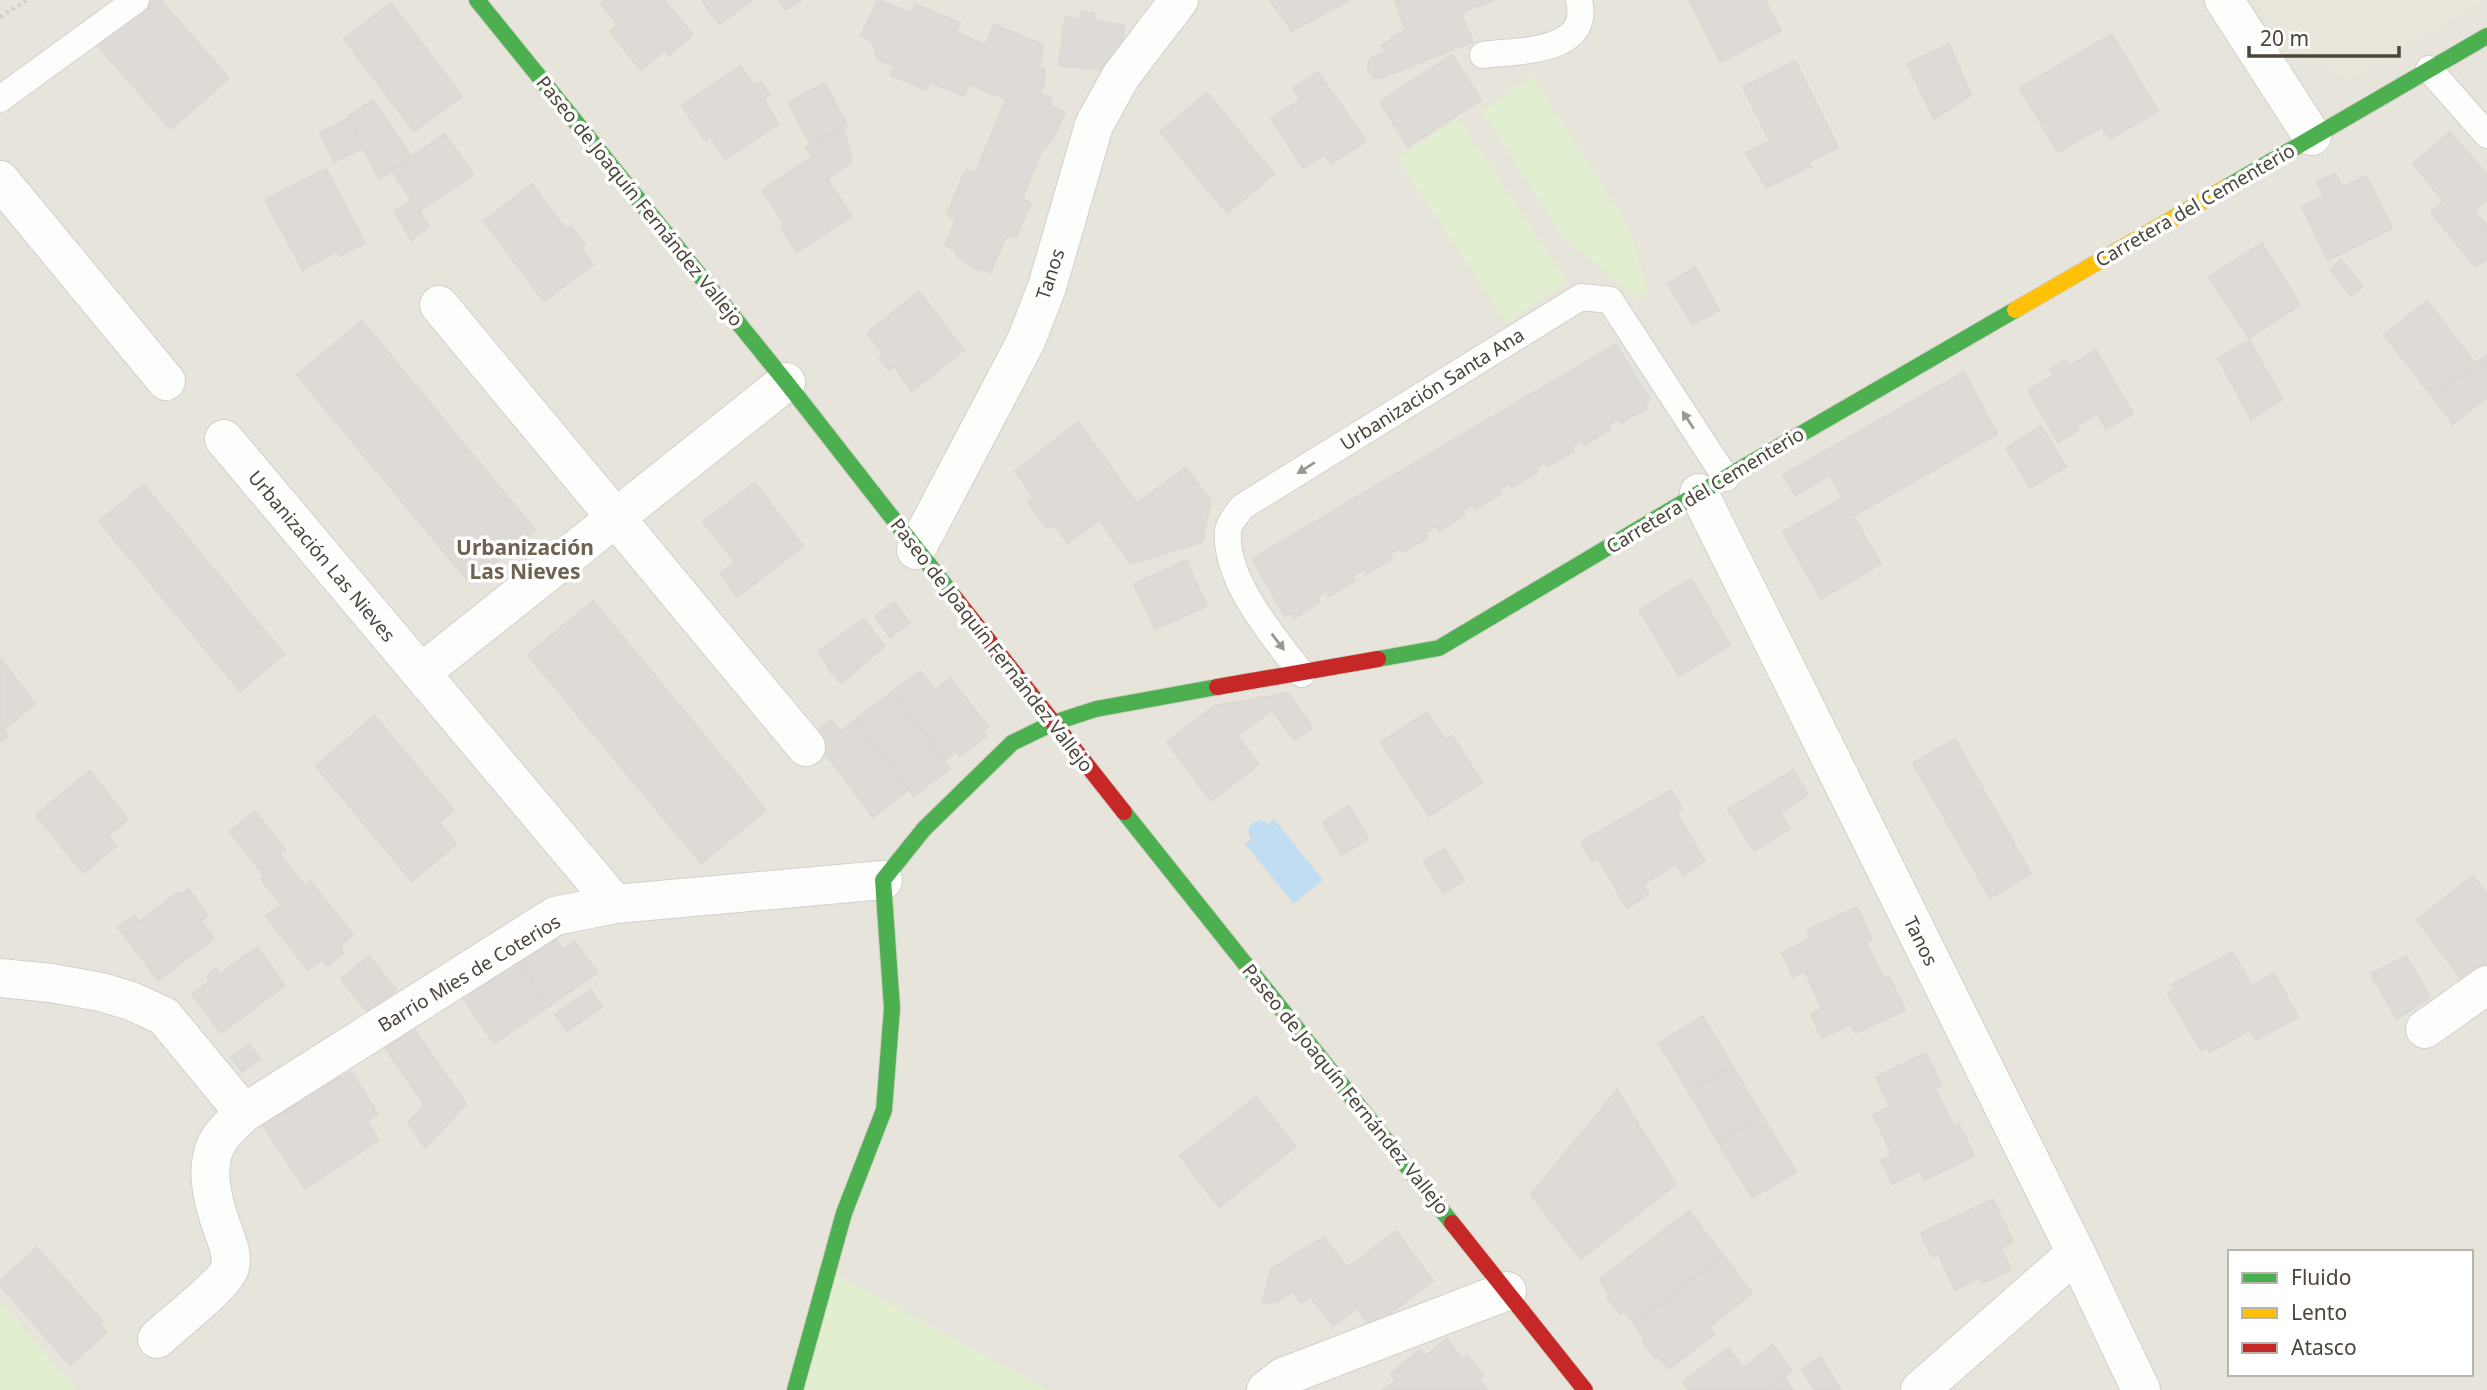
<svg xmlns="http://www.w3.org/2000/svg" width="2487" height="1390" font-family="'Noto Sans',sans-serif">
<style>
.residential{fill:#e7e4dc;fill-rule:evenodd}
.education{fill:#eae5da}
.green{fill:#e1eecf}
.water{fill:#c0ddf1}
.building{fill:#dedbd6;stroke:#dcd9d4;stroke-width:2}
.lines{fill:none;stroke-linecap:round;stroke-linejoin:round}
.lane-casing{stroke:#d2d0cb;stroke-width:28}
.street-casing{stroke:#d2d0cb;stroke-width:40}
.fast-casing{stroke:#d3cfc5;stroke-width:18}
.slow-casing{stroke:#d3cfc5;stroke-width:18}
.jam-casing{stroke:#d3cfc5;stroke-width:18}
.path{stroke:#d3d2cc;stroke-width:4.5;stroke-dasharray:3.5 3.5;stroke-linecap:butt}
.lane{stroke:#fdfdfc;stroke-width:26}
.street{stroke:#fdfdfc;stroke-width:38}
.fast{stroke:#4caf50;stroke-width:16}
.slow{stroke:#ffc107;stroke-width:16}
.jam{stroke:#c62828;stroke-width:16}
.oneway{fill:#9b9791}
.labels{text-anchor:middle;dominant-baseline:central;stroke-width:7;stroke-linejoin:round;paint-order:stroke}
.street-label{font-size:19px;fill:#4b4439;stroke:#fff}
.neighbourhood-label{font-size:21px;font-weight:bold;fill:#6e6250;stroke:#fff}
</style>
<rect width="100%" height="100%" fill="#f4f2ee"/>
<path class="residential" d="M0,0H2487V1390H0ZM2230,1252H2471V1374H2230Z"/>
<path class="education" d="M2255,0H2485L2349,80L2284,46Z"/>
<g class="green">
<path d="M1532,76L1629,227L1648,291L1633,301L1630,292L1563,237L1482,111Z"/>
<path d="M1458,117L1568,283L1506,323L1397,158Z"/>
<path d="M828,1270L1048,1390H795Z"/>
<path d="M0,1301L78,1390H0Z"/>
</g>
<path class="water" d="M1274,819L1323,880L1294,904L1245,844L1251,839L1248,831L1251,824L1259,820L1268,824Z"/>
<g class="building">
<path d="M151,0H160L229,78L171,129L98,46Z"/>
<path d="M606,0H664L693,35L669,55L665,50L641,70L610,31L618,24L601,4Z"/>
<path d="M702,0H753L719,24Z"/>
<path d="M779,0H802L785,10Z"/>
<path d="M878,0L911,13L915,4L960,23L956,32L986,45L994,24L1043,45L1039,67L1045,69L1044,83L1040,93L1052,99L1049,105L1065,112L1053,139L1051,137L1047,148L1043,147L1022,199L1031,203L1016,238L1007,235L990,273L980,268L979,271L956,255L957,252L945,245L956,219L947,215L966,169L975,174L1006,99L969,84L964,96L930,82L926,90L891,75L894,66L877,59L873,42L861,36Z"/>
<path d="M1270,0H1349L1292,31Z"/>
<path d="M1399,0H1494L1461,13L1473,42L1381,78H1374L1368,70L1369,62L1373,57L1385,53L1382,45L1392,40L1391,37L1406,31L1395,1Z"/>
<path d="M1689,0H1765L1781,31L1720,62Z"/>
<path d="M391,3L462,96L414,131L344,39Z"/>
<path d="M1081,12L1094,13V21L1124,25L1121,54L1112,71L1059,65L1065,17L1081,20Z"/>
<path d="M2112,34L2158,111L2110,139L2102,127L2058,152L2020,88Z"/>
<path d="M1949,44L1971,95L1934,119L1907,64Z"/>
<path d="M1452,55L1481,100L1408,147L1380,102Z"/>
<path d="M1795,61L1838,147L1809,162L1811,166L1766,188L1746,153L1770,141L1743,87Z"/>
<path d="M741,66L754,86L761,82L770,95L763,99L779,124L725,159L710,136L705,140L682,105Z"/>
<path d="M1318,72L1366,141L1331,164L1324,155L1303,168L1271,118L1301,100L1293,88Z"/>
<path d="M825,83L847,126L811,145L788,103Z"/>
<path d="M1207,93L1274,174L1227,213L1160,132Z"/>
<path d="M373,100L412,157L379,179L347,117Z"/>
<path d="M349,118L364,148L334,162L320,133Z"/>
<path d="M843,127L852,162L827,179L852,216L797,252L781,227L785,224L762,190L813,156L806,147Z"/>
<path d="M2450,132L2487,175V200L2474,211L2487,226V259L2476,267L2431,213L2444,201L2413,164Z"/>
<path d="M445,134L473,175L419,211L429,226L411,240L395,211L412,201L392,170Z"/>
<path d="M326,169L365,243L340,256L337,251L303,270L265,200Z"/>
<path d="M2335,173L2342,187L2366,176L2392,228L2328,260L2302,207L2324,196L2317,182Z"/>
<path d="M532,184L566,230L571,226L585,244L580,247L593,265L544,301L484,221Z"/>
<path d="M2262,243L2300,305L2249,338L2209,277Z"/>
<path d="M2341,260L2363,286L2351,296L2330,270Z"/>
<path d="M1695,267L1719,310L1692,325L1668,284Z"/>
<path d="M919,292L964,350L912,391L894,366L889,370L879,358L884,355L867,333Z"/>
<path d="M2427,301L2476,364L2433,397L2384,335Z"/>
<path d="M362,321L535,530L470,583L297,375Z"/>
<path d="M2249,341L2283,399L2251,419L2218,358Z"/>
<path d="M1616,344L1650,400L1644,404L1647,408L1621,423L1618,419L1608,425L1611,429L1585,445L1582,440L1571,447L1574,451L1548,466L1545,462L1535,468L1538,472L1512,487L1510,483L1498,490L1501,494L1475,509L1472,505L1462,511L1465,515L1439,531L1436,526L1425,533L1428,538L1402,552L1399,548L1390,554L1392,559L1366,574L1364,569L1353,576L1355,581L1329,596L1326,591L1317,598L1320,602L1294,618L1291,612L1285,616L1252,559Z"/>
<path d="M2096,350L2133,414L2106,429L2097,414L2076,426L2078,430L2058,442L2028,390L2054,375L2050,369L2065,360L2069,366Z"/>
<path d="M2487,355V397L2453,424L2433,397Z"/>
<path d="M1964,372L1997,434L1853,516L1881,564L1821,599L1783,532L1843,498L1830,475L1795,495L1783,475Z"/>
<path d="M1078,422L1137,503L1186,468L1211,501L1202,542L1131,564L1099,520L1068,543L1054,524L1048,529L1028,502L1034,497L1015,471Z"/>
<path d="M2041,426L2066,467L2030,488L2006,448Z"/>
<path d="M755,483L803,546L737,597L721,573L735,562L703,522Z"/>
<path d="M144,485L284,654L240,691L99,521Z"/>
<path d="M1186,560L1207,606L1155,629L1134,584Z"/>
<path d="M1691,579L1730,645L1679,676L1639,610Z"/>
<path d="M593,601L766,810L701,863L528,655Z"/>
<path d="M894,602L910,623L890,637L875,617Z"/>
<path d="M863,619L885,646L841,683L833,672L832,674L819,651Z"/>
<path d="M0,658L35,704L3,730L8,736L0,742Z"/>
<path d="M920,671L935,691L950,678L988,727L982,730L986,736L960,756L956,751L944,760L892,692Z"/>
<path d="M892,692L950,768L914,796L855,720Z"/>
<path d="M1288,693L1313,728L1294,740L1272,710L1237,736L1259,764L1211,801L1167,742L1214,706Z"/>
<path d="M1427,712L1445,740L1452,736L1482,782L1429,816L1381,742Z"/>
<path d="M374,716L454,810L439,822L456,844L412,881L316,766Z"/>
<path d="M831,720L841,732L855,720L909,789L873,817L812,735Z"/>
<path d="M1955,739L2031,874L1990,898L1913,763Z"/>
<path d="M1793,770L1808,795L1780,813L1790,829L1754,851L1728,809Z"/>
<path d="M90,771L128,819L108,836L116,846L83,873L36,815Z"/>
<path d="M1671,790L1682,809L1676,813L1705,861L1683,875L1676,864L1643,884L1649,894L1627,908L1598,858L1593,862L1581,842Z"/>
<path d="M1349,806L1368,839L1342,855L1323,822Z"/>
<path d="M255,811L285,849L279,854L305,886L310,881L353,935L340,946L344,952L327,966L322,960L308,970L266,916L281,905L261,879L265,877L230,832Z"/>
<path d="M1445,849L1464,881L1443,893L1424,861Z"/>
<path d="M2473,876L2487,894V964L2484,966L2487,970L2467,986L2417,920Z"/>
<path d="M188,889L208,915L201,921L214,938L158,980L118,927L134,916L139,922L178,892L181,895Z"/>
<path d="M1857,907L1872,940L1866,942L1884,980L1890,977L1905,1010L1856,1033L1851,1024L1822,1038L1811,1014L1822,1009L1805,971L1793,977L1782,953L1811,939L1807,930Z"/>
<path d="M550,931L563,950L575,941L597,973L549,1006L515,955Z"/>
<path d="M257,947L285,985L221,1033L192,994L210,981L207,976L216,968L220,974Z"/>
<path d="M2232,952L2252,986L2274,973L2298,1017L2256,1040L2250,1030L2210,1052L2206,1047L2201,1051L2168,993L2175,990L2172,985Z"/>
<path d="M515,955L549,1006L494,1043L460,993Z"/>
<path d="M369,956L396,990L368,1012L341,979Z"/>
<path d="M2406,956L2430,997L2397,1019L2371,974Z"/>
<path d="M591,990L602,1007L567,1031L555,1014Z"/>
<path d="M1703,1016L1732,1066L1689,1092L1659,1044Z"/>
<path d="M410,1023L466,1104L425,1148L408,1122L425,1106L382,1043Z"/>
<path d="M249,1044L260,1059L242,1072L231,1057Z"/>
<path d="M1926,1053L1941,1085L1935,1088L1954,1127L1959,1124L1974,1156L1925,1180L1920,1170L1892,1184L1881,1160L1892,1155L1873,1115L1890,1107L1876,1077Z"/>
<path d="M1732,1066L1762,1116L1718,1142L1689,1092Z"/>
<path d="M351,1072L378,1114L367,1121L379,1140L305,1188L263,1125L339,1077L341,1079Z"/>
<path d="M1617,1090L1676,1184L1581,1259L1531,1195Z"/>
<path d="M1256,1097L1296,1146L1219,1207L1180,1156Z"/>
<path d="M1762,1116L1796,1172L1752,1198L1718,1142Z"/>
<path d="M1993,1199L2013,1242L2001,1248L2011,1270L1983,1283L1980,1277L1955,1290L1938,1254L1932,1257L1921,1233Z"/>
<path d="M1689,1211L1723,1255L1634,1324L1624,1311L1620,1314L1607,1297L1610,1294L1599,1280Z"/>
<path d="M1396,1231L1433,1281L1371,1327L1357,1308L1333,1326L1310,1296L1301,1303L1292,1291L1277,1302L1263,1303L1271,1269L1324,1237L1348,1268Z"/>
<path d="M37,1248L102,1321L99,1324L107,1332L70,1365L0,1285V1281Z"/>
<path d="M1723,1255L1752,1293L1709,1327L1714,1334L1669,1369L1658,1356L1655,1358L1642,1341L1645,1339L1634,1324Z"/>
<path d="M1447,1339L1463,1360L1467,1355L1484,1376L1479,1380L1487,1390H1383L1396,1380L1391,1374L1420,1350L1425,1356Z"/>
<path d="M1773,1345L1792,1371L1767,1390H1689L1683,1382L1728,1348L1744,1368Z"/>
<path d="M1821,1357L1841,1390H1815L1802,1369Z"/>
<path d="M1784,1378L1793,1390H1767Z"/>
</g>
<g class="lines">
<g class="lane-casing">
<g id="lane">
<path d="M1483,55C1518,50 1592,54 1579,0"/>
<path d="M2429,69L2487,135"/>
<path d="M0,99L136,0"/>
<path d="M1302,674C1274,637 1224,580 1228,531C1229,523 1237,514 1242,507L1581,297L1610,300L1726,478"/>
</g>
</g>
<g class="street-casing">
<g id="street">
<path d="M2224,0L2312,136"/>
<path d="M0,180L166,381"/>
<path d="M439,305L806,747"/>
<path d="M224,439L615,904"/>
<path d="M1699,493L2076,1253L2141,1390"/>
<path d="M916,550L1026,341L1047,287L1094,125L1121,76L1179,0"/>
<path d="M421,673L786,382"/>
<path d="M0,978L51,983L101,992L131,1001L164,1016L244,1113L555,916L615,904L883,880"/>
<path d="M2425,1029L2487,985"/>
<path d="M157,1339C172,1324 226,1284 230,1267C233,1254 227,1242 223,1230C214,1206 204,1170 216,1145C222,1132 234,1123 244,1113"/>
<path d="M1266,1390L1283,1377L1507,1291"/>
<path d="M1920,1390L2076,1253"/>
</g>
</g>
<g class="fast-casing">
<g id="fast">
<path d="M477,0L786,382L955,598"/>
<path d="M2227,187L2487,36"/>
<path d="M1378,659L1439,648L1699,493L2015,310"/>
<path d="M1124,812L1452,1223"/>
<path d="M795,1390L844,1213L884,1110L892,1008L883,880L924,829L1012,743L1053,723L1096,709L1217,687"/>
</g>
</g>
<g class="slow-casing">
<path id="slow" d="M2015,310L2227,187"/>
</g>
<g class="jam-casing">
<g id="jam">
<path d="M955,598L1124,812"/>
<path d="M1217,687L1378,659"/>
<path d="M1452,1223L1585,1390"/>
</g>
</g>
<path class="path" d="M0,17L27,0"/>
<use href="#lane" class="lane"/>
<use href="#street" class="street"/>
<use href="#fast" class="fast"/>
<use href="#slow" class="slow"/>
<use href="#jam" class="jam"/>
</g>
<defs><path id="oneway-solid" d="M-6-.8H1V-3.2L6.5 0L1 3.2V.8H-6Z" transform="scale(1.75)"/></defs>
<g class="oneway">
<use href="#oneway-solid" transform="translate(1688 420) rotate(-123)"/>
<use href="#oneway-solid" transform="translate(1306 468) rotate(148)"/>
<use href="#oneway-solid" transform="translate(1278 642) rotate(53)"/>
</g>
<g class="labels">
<g class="street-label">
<text transform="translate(640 201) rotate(51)">Paseo de Joaquín Fernández Vallejo</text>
<text transform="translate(2195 205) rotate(-30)">Carretera del Cementerio</text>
<text transform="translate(1050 274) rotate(-72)">Tanos</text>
<text transform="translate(1432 389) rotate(-32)">Urbanización Santa Ana</text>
<text transform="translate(1705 490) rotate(-31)">Carretera del Cementerio</text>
<text transform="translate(322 556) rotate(50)">Urbanización Las Nieves</text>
<text transform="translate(992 645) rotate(52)">Paseo de Joaquín Fernández Vallejo</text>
<text transform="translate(1921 941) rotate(64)">Tanos</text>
<text transform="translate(469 973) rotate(-31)">Barrio Mies de Coterios</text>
<text transform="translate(1346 1089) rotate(51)">Paseo de Joaquín Fernández Vallejo</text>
</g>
<g class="neighbourhood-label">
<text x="525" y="547">Urbanización<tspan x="525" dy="24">Las Nieves</tspan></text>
</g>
</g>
<rect x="2228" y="1250" width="245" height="126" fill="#ffffff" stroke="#b7b4b0" stroke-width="2"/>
<rect x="2242" y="1273" width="35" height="10" fill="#4caf50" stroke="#b7b4b0" stroke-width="2"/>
<text x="2291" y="1285" font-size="21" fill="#4b4439">Fluido</text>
<rect x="2242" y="1308" width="35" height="10" fill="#ffc107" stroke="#b7b4b0" stroke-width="2"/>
<text x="2291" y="1320" font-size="21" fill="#4b4439">Lento</text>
<rect x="2242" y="1343" width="35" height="10" fill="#c62828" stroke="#b7b4b0" stroke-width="2"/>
<text x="2291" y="1355" font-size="21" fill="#4b4439">Atasco</text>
<path d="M2249 46v10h150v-10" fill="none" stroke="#4b4439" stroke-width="3.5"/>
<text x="2260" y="46" font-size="21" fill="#4b4439" stroke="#ffffff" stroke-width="5" paint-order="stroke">20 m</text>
</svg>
